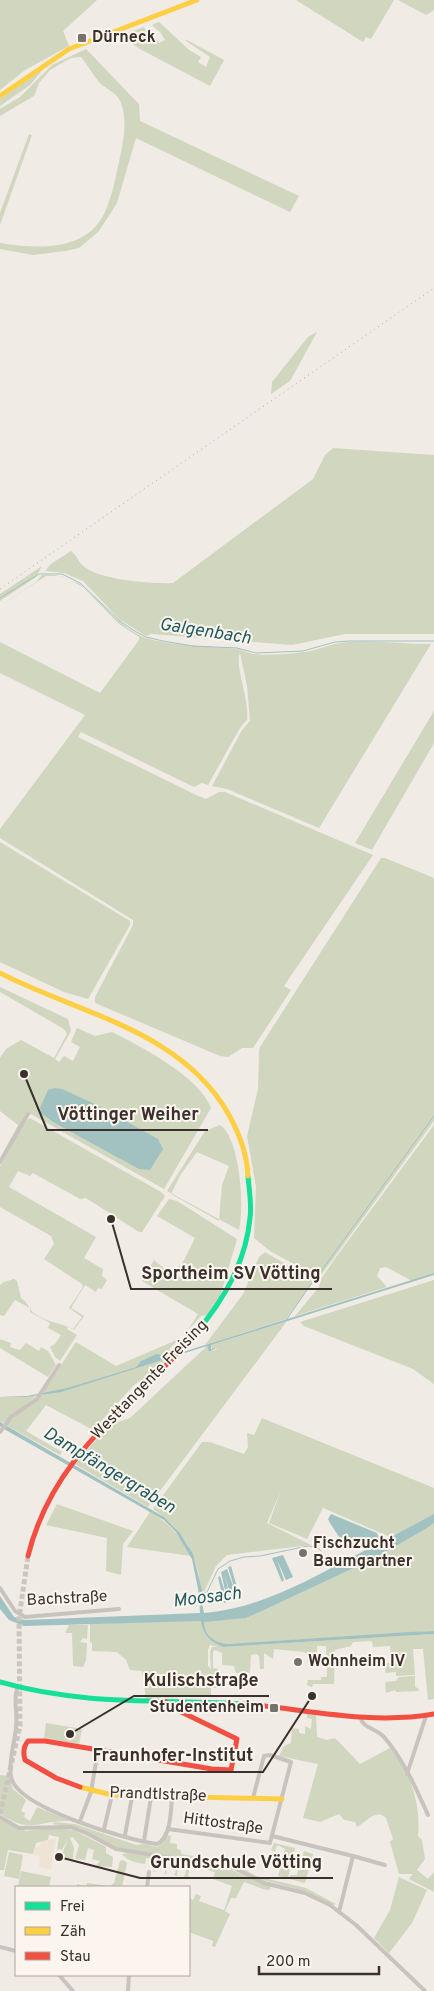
<svg xmlns="http://www.w3.org/2000/svg" width="434" height="1991" font-family="Overpass,sans-serif">
<style>
.green{fill:#d1d6bf;fill-rule:evenodd}
.plaza{fill:#eee3d5}
.water{fill:#a1c2c1}
.lines{fill:none;stroke-linecap:round;stroke-linejoin:round}
.stream{stroke:#a1c2c1;stroke-width:1}
.secondary-tunnel{stroke:#ccc6c0;stroke-width:5;stroke-dasharray:5 2.5;stroke-linecap:butt}
.street{stroke:#c9c3be;stroke-width:4}
.fast{stroke:#16e098;stroke-width:5}
.slow{stroke:#ffcf43;stroke-width:5}
.jam{stroke:#f24e42;stroke-width:5}
.rail{stroke:#b1aca8;stroke-width:1;stroke-dasharray:1 4;stroke-linecap:butt}
.poi-dot{fill:#7a716c;stroke:#fbf5ee;stroke-width:2}
.labels{text-anchor:middle;dominant-baseline:central;stroke-width:4;stroke-linejoin:round;paint-order:stroke}
.poi-label{font-size:16px;font-weight:bold;fill:#3b302b;stroke:#fbf5ee;text-anchor:start}
.street-label{font-size:16px;fill:#3b302b;stroke:#fbf5ee}
.water-label{font-size:18px;font-style:italic;fill:#1f5a5e;stroke:#fbf5ee}
.leader{fill:none;stroke:#3b302b;stroke-width:2}
.callout-dot{fill:#3b302b;stroke:#fbf5ee;stroke-width:2}
.callout-label{font-size:18px;text-anchor:middle;font-weight:bold;fill:#3b302b;stroke:#fbf5ee;stroke-width:4;stroke-linejoin:round;paint-order:stroke}
</style>
<rect width="100%" height="100%" fill="#f0ebe5"/>
<g class="green">
<path d="M0,0H97L63,31L69,46L25,70L0,90Z"/>
<path d="M296,0H394L371,39L366,37L363,42Z"/>
<path d="M398,0H434V10L426,15Z"/>
<path d="M159,22L189,50L201,57L198,62L206,67L210,57L186,41L187,40L224,60L210,86L140,49L120,36L144,27L151,41L156,39L159,43L165,40L160,32L152,25Z"/>
<path d="M86,49L139,104L140,121L299,196L290,212L136,138L117,203L99,231L79,248L66,251L33,255L0,249V243C36,249 85,252 104,214C112,198 115,179 119,162C123,144 129,117 119,99C114,91 104,88 99,82C92,74 88,65 81,57L71,58L50,70L39,83L34,96L0,116V109L20,97L52,65Z"/>
<path d="M45,67L30,85L0,106V99Z"/>
<path d="M29,134L32,135L0,225V213Z"/>
<path d="M317,332L290,381L271,394L272,382L308,337Z"/>
<path d="M333,448L434,455V634H345L292,645L151,634L146,636L119,619L83,581L64,573L45,571L51,564L71,551C77,555 79,564 86,568C103,580 152,584 173,583L313,479L325,455Z"/>
<path d="M42,566L36,577L0,601V594Z"/>
<path d="M42,575C92,571 108,629 153,640C180,646 208,646 236,649C242,649 247,653 254,654C269,656 288,654 303,652C316,651 327,645 340,643C369,639 401,644 431,644L319,828L227,789L212,786L242,730L250,721L247,686L240,653C234,665 250,701 247,720L240,728L208,785L202,783L194,787L81,732L78,737L196,795L206,799L219,792H225L373,855L284,986L291,990L253,1048H242L228,1057L220,1056L95,1003V997L133,925V920L0,838V829L85,715L0,673V642L100,693L139,640V637L119,624L80,584L61,576H46L0,606L36,582Z"/>
<path d="M434,711V743L372,850L355,843Z"/>
<path d="M0,842L130,921V925L88,999L64,992L0,962Z"/>
<path d="M381,858H385L434,878V1121L319,1278L270,1251L254,1238L256,1187L247,1136L258,1089L259,1052L260,1047Z"/>
<path d="M0,987L68,1019L71,1031L55,1059L59,1062L64,1056L73,1061L80,1047L71,1042L77,1028L95,1036L112,1032C140,1046 200,1077 211,1108L164,1189L29,1113L0,1159L18,1125L0,1111V1058L6,1049L21,1040L54,1058L67,1034L64,1029L0,992Z"/>
<path d="M30,1118L161,1192L165,1196L142,1232H139L86,1198L80,1199L33,1173L30,1176L18,1171L9,1187L96,1237L84,1258L103,1269L102,1276L107,1280L102,1289L98,1288L96,1292L85,1285L71,1308L84,1316L74,1330L68,1327L67,1329L77,1335L60,1361L55,1357L50,1347L55,1344L61,1335L48,1328L50,1323L30,1312V1308L15,1300L4,1316L0,1315V1285L4,1282L14,1279L17,1281L21,1298C29,1303 28,1308 34,1313C45,1322 62,1323 73,1329L82,1317L69,1308L83,1287L82,1284L44,1259L54,1244L51,1236L0,1207V1166L23,1123Z"/>
<path d="M220,1125C240,1138 245,1208 239,1230L167,1191L205,1131ZM197,1152L229,1166L222,1185L219,1221L171,1194L181,1174Z"/>
<path d="M434,1125V1273L412,1281L386,1267L380,1268L377,1276L387,1287L295,1316L319,1287L321,1279L336,1257Z"/>
<path d="M169,1199L177,1201L237,1239L220,1297L209,1315L201,1316L188,1330L198,1314L142,1281L154,1260C160,1267 178,1276 188,1282L193,1278L176,1268L182,1264L195,1238L157,1216Z"/>
<path d="M265,1252L314,1281L286,1319L205,1345L243,1294L259,1257Z"/>
<path d="M434,1280V1384L413,1369L304,1326L300,1322Z"/>
<path d="M287,1321L148,1507L75,1464L109,1425L130,1418L207,1346L209,1352L217,1349L216,1347L212,1349L211,1345Z"/>
<path d="M0,1339L11,1343L10,1347L20,1350L26,1343L39,1351L41,1347L48,1351L56,1365L48,1377L0,1348Z"/>
<path d="M179,1339L169,1349L174,1352L170,1356L156,1354L141,1361L136,1367L67,1388L43,1393L76,1342L116,1366Z"/>
<path d="M160,1354L165,1357L159,1360L170,1357L149,1377L135,1384L93,1430L46,1405L26,1431L62,1452L60,1455L6,1425C16,1412 32,1408 42,1395L147,1365L158,1360L140,1366L149,1358Z"/>
<path d="M36,1396L3,1423L0,1422V1397Z"/>
<path d="M262,1418L434,1488V1514L390,1537L291,1494L323,1508L307,1539L269,1523L281,1490L267,1523L311,1545L227,1555L216,1566L203,1594C199,1588 200,1578 198,1571C191,1543 176,1525 153,1509L202,1442H210L244,1454L248,1447L247,1433L254,1435Z"/>
<path d="M57,1504L133,1531L123,1544L121,1575L106,1571L107,1538L46,1525Z"/>
<path d="M150,1512C169,1523 181,1536 191,1556L127,1547Z"/>
<path d="M434,1523V1631L227,1644C213,1642 205,1636 204,1621L246,1618L262,1611L375,1558Z"/>
<path d="M161,1621H202C202,1635 210,1642 223,1647L434,1634V1699L428,1700L423,1649H413L415,1675L396,1676V1672L385,1673L386,1663H391L390,1646L373,1647L372,1641L353,1642L351,1646L335,1650L334,1684H313L312,1687L307,1685L308,1680H321V1677H327L326,1646H317V1655L312,1662H307L308,1654L304,1652L274,1649L273,1659L264,1653V1669H260L259,1656L256,1654L251,1655L250,1673H236L234,1666L222,1665V1653L215,1650L213,1652V1668L218,1669L219,1688H212L210,1652L212,1647H218L210,1645L208,1650V1666L211,1669V1695L146,1699L142,1671L130,1670L126,1660L117,1652L92,1651V1643L90,1642V1624Z"/>
<path d="M69,1625H88L87,1639L83,1638L80,1642L87,1643L86,1660L83,1667L73,1666L72,1633H65Z"/>
<path d="M415,1676V1687L418,1688L419,1691L396,1692L395,1690L386,1693L385,1682L396,1681L399,1677Z"/>
<path d="M307,1714L316,1715L317,1737L327,1740L335,1738L360,1764L390,1748C411,1774 421,1804 418,1836L422,1840L425,1859L417,1870L428,1879L434,1872V1892L409,1879L413,1874H399L390,1842L393,1839L386,1818L382,1815C372,1812 365,1823 357,1827L355,1822L344,1820L339,1814L320,1822L303,1818L318,1764L279,1756L284,1746L291,1743L292,1728L299,1729V1733L305,1734V1726L311,1729L312,1719L307,1718Z"/>
<path d="M46,1723L82,1729L79,1744L44,1738Z"/>
<path d="M0,1775L9,1776L13,1789L26,1800L21,1811L25,1813L24,1817L30,1821L37,1807L70,1821C36,1820 32,1835 0,1814Z"/>
<path d="M0,1819L26,1831L48,1828L74,1830L106,1847V1853L113,1857L112,1867L96,1866L100,1861L92,1859L94,1850L88,1848L85,1860L75,1859L79,1845L73,1837L70,1838L74,1848L73,1859L61,1857L68,1838L62,1850L58,1849L56,1856L59,1837L49,1835L48,1840L36,1843L33,1854L8,1850L4,1870H0Z"/>
<path d="M55,1822L75,1824L136,1845L144,1844L158,1847L167,1835L171,1836L170,1843L177,1844V1849L181,1850V1854L234,1863L256,1876L306,1888L336,1904L333,1905L301,1890L255,1878L233,1866L114,1847L81,1829L52,1824Z"/>
<path d="M274,1843L295,1848L288,1878L278,1876L285,1849L277,1845L275,1852L271,1850Z"/>
<path d="M304,1851L313,1854L305,1883L289,1879L290,1875H297Z"/>
<path d="M9,1852L23,1855L19,1879L4,1876Z"/>
<path d="M129,1853L224,1867L270,1886L271,1889L266,1890L244,1882L236,1898H231L225,1911L230,1914L215,1947L212,1946L213,1941L189,1932V1898L193,1900L196,1894L201,1896L199,1901L224,1910L232,1886L213,1879L215,1872L190,1865L188,1876L191,1877H184L188,1865L179,1863L177,1875L179,1876L173,1875L175,1874L177,1863L168,1862L166,1873L169,1874L162,1873H165L166,1861L157,1860L155,1871L158,1872L151,1871H154L155,1859L146,1858L145,1864C136,1863 128,1861 122,1854Z"/>
<path d="M123,1860L127,1863L122,1887H77V1884L86,1886L87,1883L110,1886L114,1883L120,1861Z"/>
<path d="M21,1871L51,1877L49,1887H18Z"/>
<path d="M399,1877L427,1890L412,1923L389,1953L374,1938L390,1910Z"/>
</g>
<path class="plaza" d="M56,1838L51,1870L39,1867L40,1856L34,1855L35,1846L39,1847L43,1841Z"/>
<g class="water">
<path d="M55,1088L62,1089L95,1104L158,1139L163,1149L150,1170L139,1169L53,1122L41,1113L40,1108L48,1090Z"/>
<path d="M434,1273V1275L211,1345V1349L218,1347L209,1352L207,1346L61,1392L26,1397H0L27,1396L67,1388L136,1367L141,1361L156,1354L170,1356Z"/>
<path d="M0,1422L164,1517L180,1533L193,1554L203,1594L201,1598L204,1613C258,1609 309,1580 356,1555C382,1541 408,1528 434,1514V1523L427,1528L375,1558L262,1611L246,1618L204,1622C205,1636 213,1642 227,1644L409,1632L434,1631V1634L223,1647C210,1642 203,1635 201,1621L24,1626L9,1620L0,1609V1596L14,1617L25,1620L200,1613L199,1594L192,1559L176,1532L164,1520L4,1429L0,1426Z"/>
<path d="M331,1514L377,1533L379,1538L359,1548L345,1546L330,1523L328,1519Z"/>
<path d="M283,1555L293,1577L286,1580L277,1560L284,1580L282,1582L272,1558Z"/>
<path d="M231,1566L240,1598L232,1600L224,1573L231,1601L224,1603L218,1577L220,1576L227,1599L221,1572L227,1569L237,1597L228,1567Z"/>
</g>
<g class="lines">
<g class="stream">
<path d="M0,598L39,574H62L80,583L120,621L133,630L146,637L163,641L193,646L237,648L256,653L303,651L335,642L349,641H434"/>
<path d="M319,1274L434,1116"/>
<path d="M287,1319L314,1280"/>
<path d="M202,1594L207,1592L218,1569L230,1561L244,1557L260,1556L308,1546L317,1547L321,1551"/>
</g>
<path class="secondary-tunnel" d="M0,1814L20,1726L19,1618L28,1556"/>
<g class="street">
<path d="M0,1162L28,1114"/>
<path d="M0,1432L11,1417L37,1399L59,1365"/>
<path d="M0,1588L15,1611L25,1617L119,1609"/>
<path d="M17,1689C13,1701 18,1714 16,1727C15,1742 8,1761 11,1777C17,1808 127,1840 157,1844C171,1837 171,1811 172,1796"/>
<path d="M361,1718C362,1728 378,1729 384,1737C403,1759 416,1788 428,1815"/>
<path d="M407,1774L426,1716"/>
<path d="M0,1817L19,1828L71,1827L86,1833L116,1849L234,1868L264,1883L305,1893L330,1905L356,1925L425,1991"/>
<path d="M80,1821L91,1792L98,1750"/>
<path d="M104,1829L112,1795"/>
<path d="M168,1829L270,1843L291,1762L270,1755L264,1756L253,1798"/>
<path d="M125,1835L132,1797"/>
<path d="M272,1836L353,1856L339,1912"/>
<path d="M144,1841L151,1797"/>
<path d="M353,1856L385,1865"/>
<path d="M147,1887L149,1872"/>
<path d="M0,1947L16,1951"/>
<path d="M59,1975L73,1991"/>
<path d="M128,1991L129,1975"/>
</g>
<g class="fast">
<path d="M179,1352C214,1315 245,1271 250,1218C252,1205 249,1190 248,1176"/>
<path d="M0,1682C83,1706 162,1699 246,1704"/>
</g>
<g class="slow">
<path d="M0,96L69,49L197,0"/>
<path d="M0,973C79,1014 182,1030 229,1115C239,1133 247,1154 248,1176"/>
<path d="M80,1787L112,1795L282,1799"/>
</g>
<g class="jam">
<path d="M28,1556C51,1463 116,1417 179,1352"/>
<path d="M246,1704C310,1710 371,1725 434,1714"/>
<path d="M80,1787L56,1778L25,1760C23,1753 23,1747 28,1741H45L212,1769L231,1770L237,1739L171,1707L166,1702"/>
</g>
<path class="rail" d="M0,589L434,288"/>
</g>
<g class="poi-dot">
<rect x="77" y="33" width="10" height="10" rx="2.5"/>
<circle cx="303" cy="1553" r="5"/>
<circle cx="298" cy="1662" r="5"/>
<rect x="269" y="1703" width="10" height="10" rx="2.5"/>
</g>
<g class="labels">
<g class="poi-label">
<text x="92" y="38">Dürneck</text>
<text x="313" y="1544">Fischzucht<tspan x="313" dy="18">Baumgartner</tspan></text>
<text x="308" y="1662">Wohnheim IV</text>
<text x="264" y="1708" text-anchor="end">Studentenheim</text>
</g>
<g class="street-label">
<text transform="translate(150 1380) rotate(-46)">Westtangente Freising</text>
<text transform="translate(67 1599) rotate(-3)">Bachstraße</text>
<text transform="translate(158 1795) rotate(2)">Prandtlstraße</text>
<text transform="translate(223 1824) rotate(8)">Hittostraße</text>
</g>
<g class="water-label">
<text transform="translate(205 632) rotate(9)">Galgenbach</text>
<text transform="translate(109 1471) rotate(31)">Dampfängergraben</text>
<text transform="translate(207 1598) rotate(-7)">Moosach</text>
</g>
</g>
<path class="leader" d="M24 1074L47 1130H208M111 1219L131 1289H332M70 1734L134 1696H269M312 1696L263 1772H83M59 1857L140 1878H333"/>
<g class="callout-dot">
<circle cx="24" cy="1074" r="5"/>
<circle cx="111" cy="1219" r="5"/>
<circle cx="70" cy="1734" r="5"/>
<circle cx="312" cy="1696" r="5"/>
<circle cx="59" cy="1857" r="5"/>
</g>
<g class="callout-label">
<text x="128" y="1120">Vöttinger Weiher</text>
<text x="231" y="1279">Sportheim SV Vötting</text>
<text x="201" y="1686">Kulischstraße</text>
<text x="173" y="1761">Fraunhofer-Institut</text>
<text x="236" y="1868">Grundschule Vötting</text>
</g>
<rect x="15" y="1886" width="175" height="90" fill="#fbf5ee" stroke="#aea6a0"/>
<rect x="25" y="1902" width="25" height="8" fill="#16e098" stroke="#aea6a0"/>
<text x="60" y="1911" font-size="15" fill="#3b302b">Frei</text>
<rect x="25" y="1927" width="25" height="8" fill="#ffcf43" stroke="#aea6a0"/>
<text x="60" y="1936" font-size="15" fill="#3b302b">Zäh</text>
<rect x="25" y="1952" width="25" height="8" fill="#f24e42" stroke="#aea6a0"/>
<text x="60" y="1961" font-size="15" fill="#3b302b">Stau</text>
<path d="M259 1966v8h120v-8" fill="none" stroke="#3b302b" stroke-width="2.5"/>
<text x="266" y="1966" font-size="15" fill="#3b302b" stroke="#fbf5ee" stroke-width="4" paint-order="stroke">200 m</text>
</svg>
